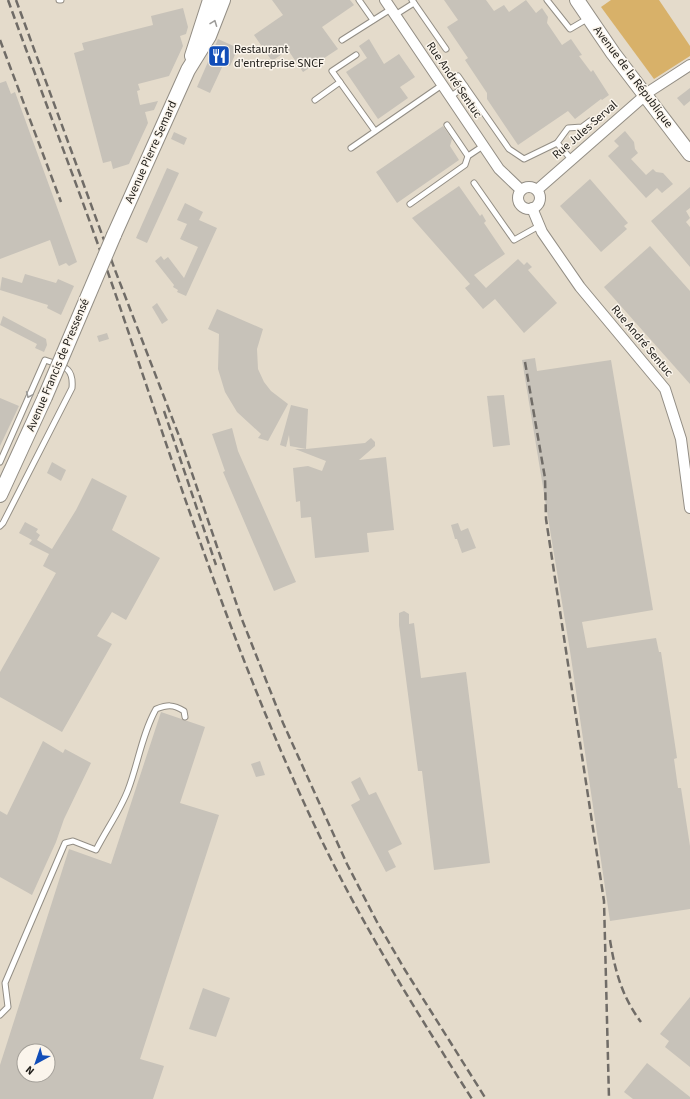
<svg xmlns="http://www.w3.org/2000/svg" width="690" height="1099" font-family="'Source Sans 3',sans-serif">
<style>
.built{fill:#e4dbcb;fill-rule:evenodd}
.green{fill:#d8b169}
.building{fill:#c7c2b9;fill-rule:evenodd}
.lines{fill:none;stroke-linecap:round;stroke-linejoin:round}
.lane-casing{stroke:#938e85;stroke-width:7}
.street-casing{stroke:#938e85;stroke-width:12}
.secondary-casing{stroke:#938e85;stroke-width:16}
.lane{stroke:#fff;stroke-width:5}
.street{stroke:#fff;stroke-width:10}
.secondary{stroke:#fff;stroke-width:14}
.rail{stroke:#706c67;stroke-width:2.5;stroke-dasharray:8 4;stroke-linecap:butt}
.secondary-bridge-casing{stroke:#938e85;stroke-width:16;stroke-linecap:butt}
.secondary-bridge{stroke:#fff;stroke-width:14}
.oneway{stroke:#9c9b99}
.labels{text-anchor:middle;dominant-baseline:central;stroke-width:3;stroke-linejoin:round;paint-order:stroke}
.poi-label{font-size:12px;fill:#22201c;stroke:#fbf5ec;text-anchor:start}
.street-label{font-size:12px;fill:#22201c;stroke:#fbf5ec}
</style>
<rect width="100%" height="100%" fill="#ede8df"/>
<path class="built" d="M0,0H690V1099H0ZM24,1051H48V1075H24Z"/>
<path class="green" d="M611,0H659L690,46V56L654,79L601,7Z"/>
<g class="building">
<path d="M272,0H350L354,5L322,27L338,49L303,72L288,50L272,61L254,35L283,15Z"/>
<path d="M444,0H486L494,11L504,5L509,12L526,0L536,13L542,8L548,17L547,23L562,45L571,39L582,55L579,56L591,72L593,70L609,95L602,100L601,99L575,119L568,111L518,145L487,99V93L465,60L468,58L447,27L458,20Z"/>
<path d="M183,8L188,27L186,34L180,36L183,46L169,76L138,84L140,90L137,91L140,105L158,101L154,110L145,112L148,123L129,164L113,169L111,161L103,163L74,53L84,50L82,43L153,25L151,16Z"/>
<path d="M218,39L238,48L230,66L224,63L210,93L197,87Z"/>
<path d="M369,39L384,64L399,54L415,77L400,87L408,98L378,119L346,72L367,58L359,46Z"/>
<path d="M6,81L11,94L15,92L77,262L69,266L66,263L59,266L50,240L0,259V83Z"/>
<path d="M690,88V101L684,106L677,98Z"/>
<path d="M443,126L452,139L450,146L459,160L397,203L376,172Z"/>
<path d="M625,131L634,142L635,149L638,153L631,159L646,175L653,169L656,172L663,173L673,184L662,193L657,188L646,198L608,156L619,146L614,141Z"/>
<path d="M174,132L187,138L184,145L171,139Z"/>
<path d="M167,168L179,173L147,243L136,238Z"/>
<path d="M590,179L628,223L624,226L627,229L601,252L560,206Z"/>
<path d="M459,186L480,216L482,214L486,221L484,223L505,254L474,275L486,288L518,259L524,265L527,262L532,267L528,270L557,303L524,333L495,299L483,309L465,288L470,284L412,218Z"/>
<path d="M690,187V208L686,211L690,218L686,222L690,227V267L651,221Z"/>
<path d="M185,203L203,212L199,220L217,228L186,296L177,292L178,290L173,287L174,285L155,261L161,256L164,260L168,257L184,278L198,247L180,239L187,224L177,220Z"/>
<path d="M650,246L690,291V384L604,287Z"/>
<path d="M25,274L56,283L58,279L74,286L61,315L47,308L48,305L0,290L2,277L22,283Z"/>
<path d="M157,303L168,320L162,324L152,307Z"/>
<path d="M217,309L263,329L257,349L258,369L264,382L271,391L288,404L268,441L258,438L261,434L237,412L225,392L218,369L219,334L208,329Z"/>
<path d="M3,316L46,339L47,345L44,352L35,348L37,344L0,325Z"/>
<path d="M107,333L109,339L99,342L97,336Z"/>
<path d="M535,358L537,371L611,360L653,610L582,622L587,648L656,638L659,652H661L677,758L674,759L678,788H681L690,846V909L610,921L570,651L522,360Z"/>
<path d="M504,395L510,445L493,447L487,396Z"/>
<path d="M0,398L19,406L0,446Z"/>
<path d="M291,405L308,409L306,449L365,443L371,438L375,442V446L359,460L386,457L394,530L367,533L369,552L315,558L311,517L301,518L300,501L296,502L293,468L308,466L322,471L326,461L295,449H306L290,446L289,435L286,447L280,445Z"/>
<path d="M232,428L238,451L296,582L274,591L223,472L225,471L212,434Z"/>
<path d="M52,462L66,470L61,481L47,473Z"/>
<path d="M92,478L127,496L112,530L160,558L126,620L112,612L97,636L112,644L62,732L0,697V672L56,573L43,566L49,554L29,544L32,540L19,533L25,522L38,529L36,532L40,535L37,540L52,549L76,510Z"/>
<path d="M458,523L461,531L468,528L476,548L462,553L457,539H455L451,525Z"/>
<path d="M404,611L409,614V624L414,623L421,678L466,672L490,863L434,870L422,771H418L399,625V613Z"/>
<path d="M161,712L205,727L180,803L219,815L140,1059L164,1066L153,1099H0V1065L69,849L111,864ZM24,1051H48V1075H24Z"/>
<path d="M43,741L63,753L65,749L91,763L64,819L56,842L32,895L0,877V811L7,815Z"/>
<path d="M260,761L265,775L256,777L251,764Z"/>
<path d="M360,777L369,795L376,792L402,844L388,851L396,867L386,872L351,805L360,800L351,782Z"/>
<path d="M203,988L230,998L216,1037L189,1029Z"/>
<path d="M690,997V1067L665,1047L669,1041L660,1034Z"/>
<path d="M647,1063L690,1097V1099H633L624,1092Z"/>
</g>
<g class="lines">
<g class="lane-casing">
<g id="lane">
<path d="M59,0H61"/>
<path d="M359,0L373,20"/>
<path d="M412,0L446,49"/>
<path d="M547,0L570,29L587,19"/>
<path d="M395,15L414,3"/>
<path d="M342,40L391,9"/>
<path d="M356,55L332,71L375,131"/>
<path d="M458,76L509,149L524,159L557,143L571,159"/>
<path d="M450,97L465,86"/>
<path d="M315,100L340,82"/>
<path d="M447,125L468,156"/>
<path d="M557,143L568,128L582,127L590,121"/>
<path d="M351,148L442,85"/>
<path d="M474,183L514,240L539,226"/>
<path d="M410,204L465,165L468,156L483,146"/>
<path d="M0,462L45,360C62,366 74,366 72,388L3,523L0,526"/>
<path d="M0,1015L8,1007L5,983L65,843L73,841L96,850C106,830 120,811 128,790C138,764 142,734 156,709C167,705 173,704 184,711L185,717"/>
</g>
</g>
<g class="street-casing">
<g id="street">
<path d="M385,0L499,169L521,190"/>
<circle cx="529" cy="198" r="11"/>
<path d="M537,190L650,91L690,65"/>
<path d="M532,208L542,232L580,287L665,389L681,439L690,508"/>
</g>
</g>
<g class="secondary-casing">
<g id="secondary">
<path d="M577,0L613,53L690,154"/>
<path d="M192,56L210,0"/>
<path d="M114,235L188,70L209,36L223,0"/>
<path d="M0,495L45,397"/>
</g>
</g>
<use href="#lane" class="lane"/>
<use href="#street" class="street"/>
<use href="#secondary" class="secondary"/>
<g class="rail">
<path d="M8,0C46,105 87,210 123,316C183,493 240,671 321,839C365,930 418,1014 472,1099"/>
<path d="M16,0L115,270L181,441L241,617L283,723L347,864L377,922L405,970L486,1099"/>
<path d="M0,40L61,202"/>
<path d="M525,362L545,478L546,519L604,901L609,1099"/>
<path d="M164,411L216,565"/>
<path d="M610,940C615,971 622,997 641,1022"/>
</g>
<g class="secondary-bridge-casing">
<path id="secondary-bridge" d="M45,397L114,235"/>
</g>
<use href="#secondary-bridge" class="secondary-bridge"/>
</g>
<defs><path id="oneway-chevron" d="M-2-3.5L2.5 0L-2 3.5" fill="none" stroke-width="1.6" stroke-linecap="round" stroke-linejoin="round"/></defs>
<g class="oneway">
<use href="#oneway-chevron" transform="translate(214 23) rotate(-69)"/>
<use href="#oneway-chevron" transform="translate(29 395) rotate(114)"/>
</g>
<defs>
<g id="restaurant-square" transform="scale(1.15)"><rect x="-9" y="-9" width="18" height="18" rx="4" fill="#114db8" stroke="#fbf5ec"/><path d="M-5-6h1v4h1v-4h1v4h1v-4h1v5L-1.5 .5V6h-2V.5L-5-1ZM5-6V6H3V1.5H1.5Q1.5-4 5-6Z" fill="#fff"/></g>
</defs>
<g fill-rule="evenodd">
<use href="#restaurant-square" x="219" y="56"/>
</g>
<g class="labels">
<g class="poi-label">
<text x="234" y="49">Restaurant<tspan x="234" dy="14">d'entreprise SNCF</tspan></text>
</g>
<g class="street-label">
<text transform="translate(633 77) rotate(53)">Avenue de la République</text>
<text transform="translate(454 80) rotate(56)">Rue André Sentuc</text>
<text transform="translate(585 130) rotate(-41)">Rue Jules Serval</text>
<text transform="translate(151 152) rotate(-66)">Avenue Pierre Semard</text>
<text transform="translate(642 341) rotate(50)">Rue André Sentuc</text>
<text transform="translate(58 365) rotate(-67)">Avenue Francis de Pressensé</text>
</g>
</g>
<g transform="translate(36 1063) rotate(220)"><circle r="19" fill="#fbf5ec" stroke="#a4a099"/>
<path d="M0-3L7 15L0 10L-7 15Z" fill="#114db8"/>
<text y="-6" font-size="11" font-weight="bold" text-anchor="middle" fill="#22201c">N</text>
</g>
</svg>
